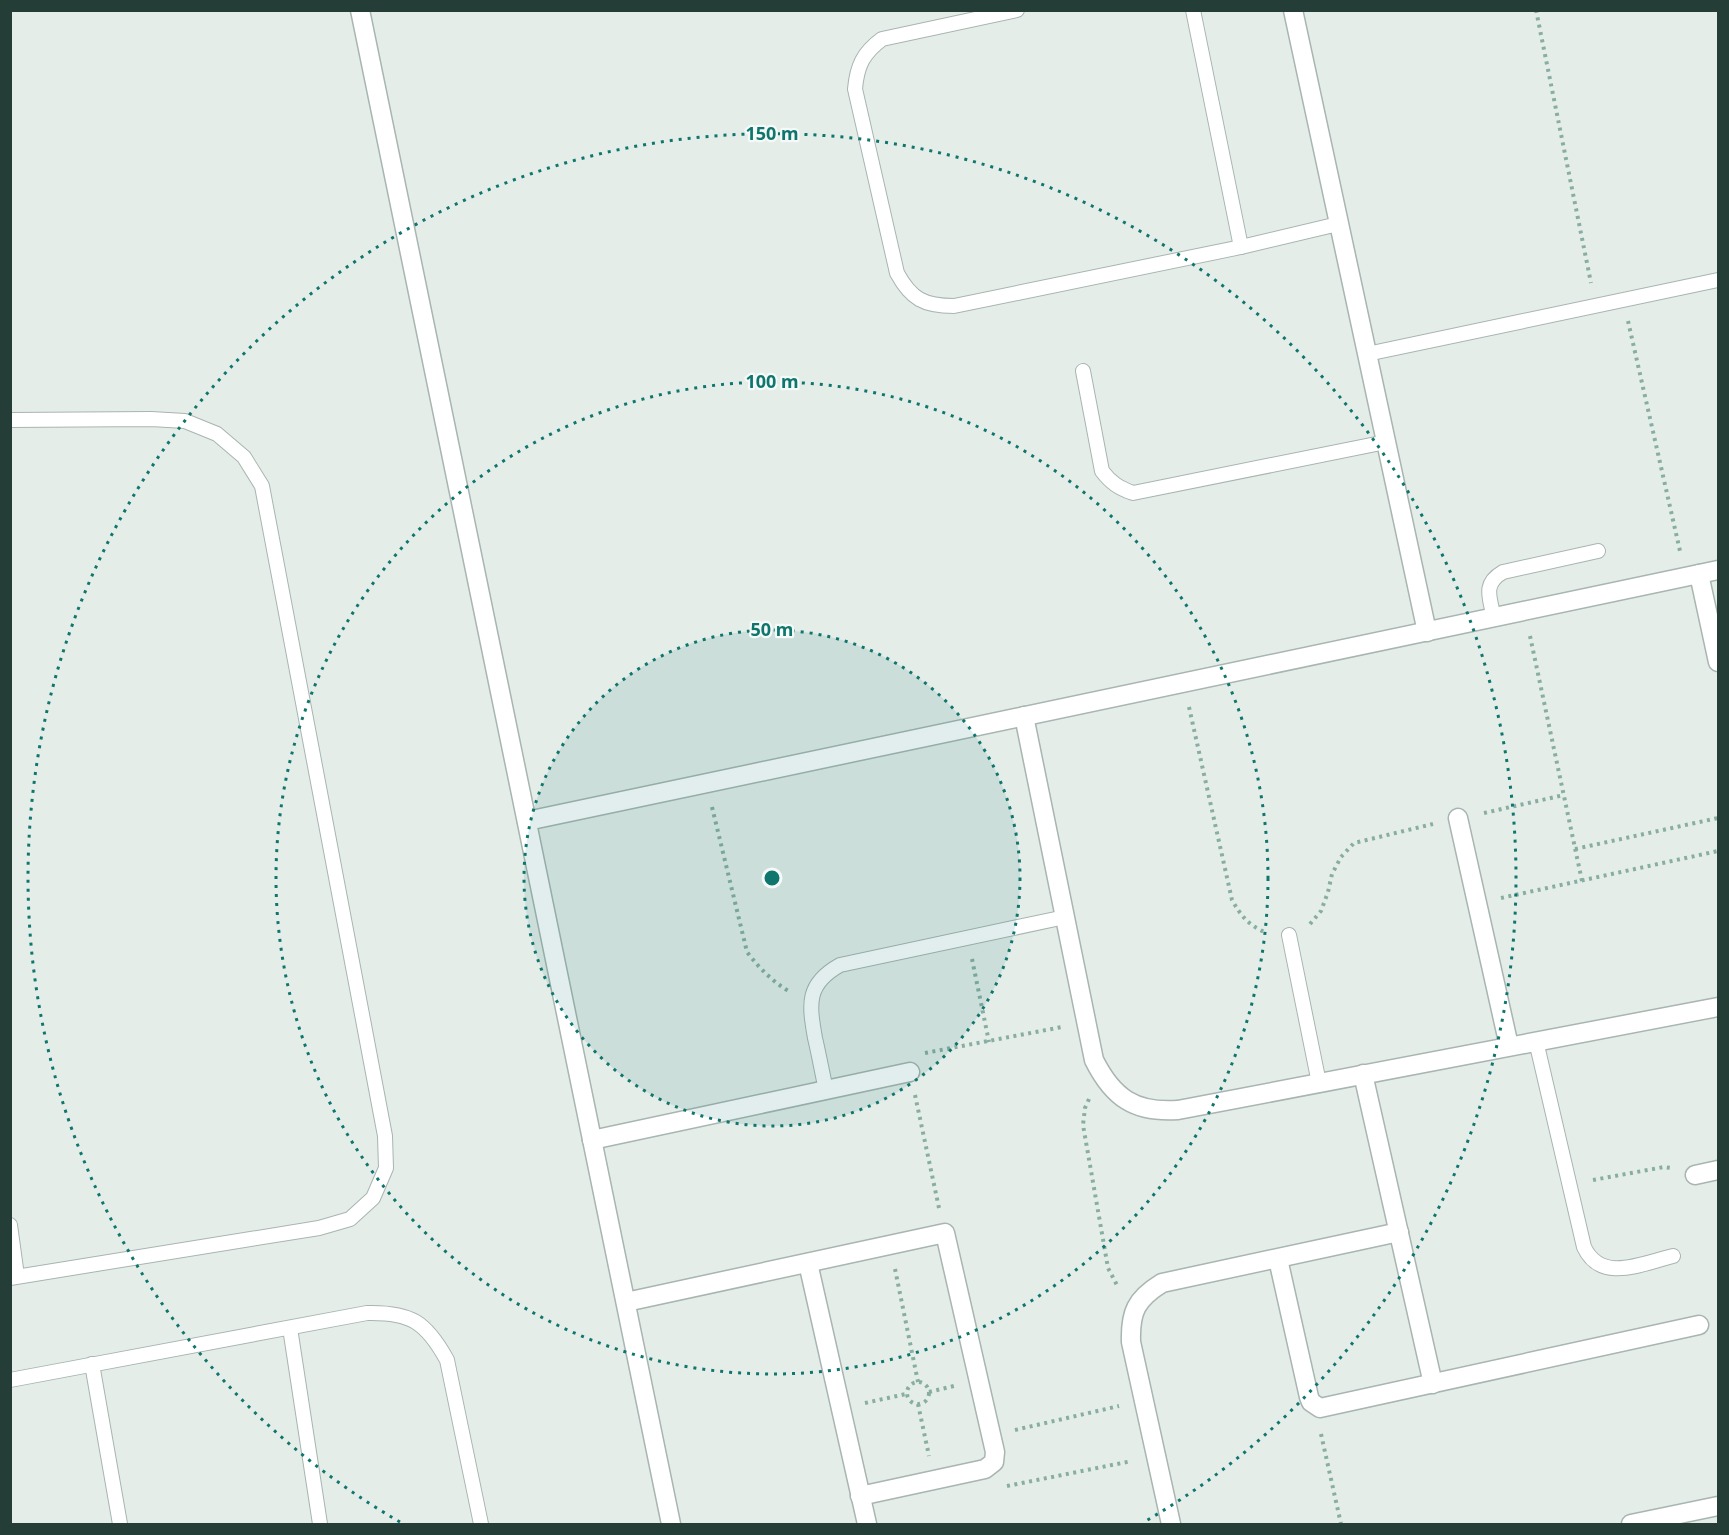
<svg xmlns="http://www.w3.org/2000/svg" width="1729" height="1535" font-family="'Noto Sans',sans-serif">
<style>
.lines{fill:none;stroke-linecap:round;stroke-linejoin:round}
.lane-casing{stroke:#a8b5b0;stroke-width:16}
.street-casing{stroke:#a8b5b0;stroke-width:21}
.path{stroke:#88aea2;stroke-width:4;stroke-dasharray:3 4.5;stroke-linecap:butt}
.lane{stroke:#fff;stroke-width:14}
.street{stroke:#fff;stroke-width:18}
.ring{fill:none;stroke:#0f766e;stroke-width:3;stroke-dasharray:3 6}
.centre{fill:#0f766e;stroke:#f5f9f7;stroke-width:3}
.ring-label{font-size:18px;text-anchor:middle;font-weight:bold;fill:#0f766e;stroke:#f5f9f7;stroke-width:4.5;stroke-linejoin:round;paint-order:stroke}
</style>
<rect width="100%" height="100%" fill="#e5ede9"/>
<g class="lines">
<g class="lane-casing">
<g id="lane">
<path d="M1017,10L882,39C863,53 857,66 855,89L897,273C911,299 924,306 954,306L1241,247L1338,224"/>
<path d="M1193,10L1241,247"/>
<path d="M1367,354L1718,280"/>
<path d="M1083,371L1102,471C1111,483 1119,488 1133,493L1386,442"/>
<path d="M10,420L151,419L185,421L217,434L244,457L262,486L385,1136L386,1168L373,1198L350,1219L319,1228L10,1278"/>
<path d="M1494,618C1490,598 1482,584 1503,572L1598,551"/>
<path d="M1289,935L1319,1083"/>
<path d="M1536,1041L1584,1247C1601,1284 1643,1263 1673,1256"/>
<path d="M826,1090C822,1072 819,1055 815,1038C809,1004 806,984 840,965L1065,917"/>
<path d="M10,1225L17,1276"/>
<path d="M290,1328L320,1524"/>
<path d="M92,1364L120,1524"/>
<path d="M10,1380L367,1313C411,1312 426,1322 447,1360L481,1524"/>
</g>
</g>
<g class="street-casing">
<g id="street">
<path d="M360,10L671,1524"/>
<path d="M1293,10L1427,632"/>
<path d="M1699,574L1718,662"/>
<path d="M1024,716L1094,1060C1113,1098 1135,1113 1178,1110L1718,1007"/>
<path d="M1458,818L1509,1046"/>
<path d="M527,821L1718,570"/>
<path d="M1363,1074L1433,1384"/>
<path d="M592,1140L910,1072"/>
<path d="M1695,1175L1718,1170"/>
<path d="M1278,1259L1309,1397L1311,1402L1320,1408L1699,1325"/>
<path d="M808,1263L867,1524"/>
<path d="M626,1302L945,1233L995,1452L994,1462L985,1469L860,1496"/>
<path d="M1171,1524L1131,1342C1130,1312 1136,1299 1162,1283L1399,1232"/>
<path d="M1631,1524L1718,1506"/>
</g>
</g>
<g class="path">
<path d="M1536,10L1591,283"/>
<path d="M1628,321L1680,551"/>
<path d="M1530,636L1582,881"/>
<path d="M1189,707L1232,900C1241,916 1249,926 1267,933"/>
<path d="M712,807L747,952C760,969 772,981 790,992"/>
<path d="M1484,813L1564,795"/>
<path d="M1575,849L1718,818"/>
<path d="M1501,898L1718,851"/>
<path d="M1310,924L1321,911L1328,892L1332,874L1341,857L1354,843L1433,824"/>
<path d="M972,959L989,1042"/>
<path d="M925,1053L1062,1027"/>
<path d="M915,1095L939,1208"/>
<path d="M1089,1099L1085,1108L1083,1125L1108,1268L1118,1287"/>
<path d="M1593,1180L1664,1167L1671,1168"/>
<path d="M895,1269L918,1382"/>
<circle cx="918" cy="1393" r="11"/>
<path d="M929,1392L954,1386"/>
<path d="M865,1403L906,1394"/>
<path d="M918,1404L929,1456"/>
<path d="M1015,1430L1119,1406"/>
<path d="M1321,1434L1341,1524"/>
<path d="M1007,1486L1132,1461"/>
</g>
<use href="#lane" class="lane"/>
<use href="#street" class="street"/>
</g>
<circle cx="772" cy="878" r="248" fill="#0f766e" fill-opacity=".12"/>
<g class="ring">
<circle cx="772" cy="878" r="248"/>
<circle cx="772" cy="878" r="496"/>
<path d="M400 1522A744 744 0 1 1 1144 1522"/>
</g>
<circle cx="772" cy="878" r="9" class="centre"/>
<g class="ring-label">
<text x="772" y="140">150 m</text>
<text x="772" y="388">100 m</text>
<text x="772" y="636">50 m</text>
</g>
<rect width="1729" height="1535" fill="none" stroke="#253d37" stroke-width="24"/>
</svg>
